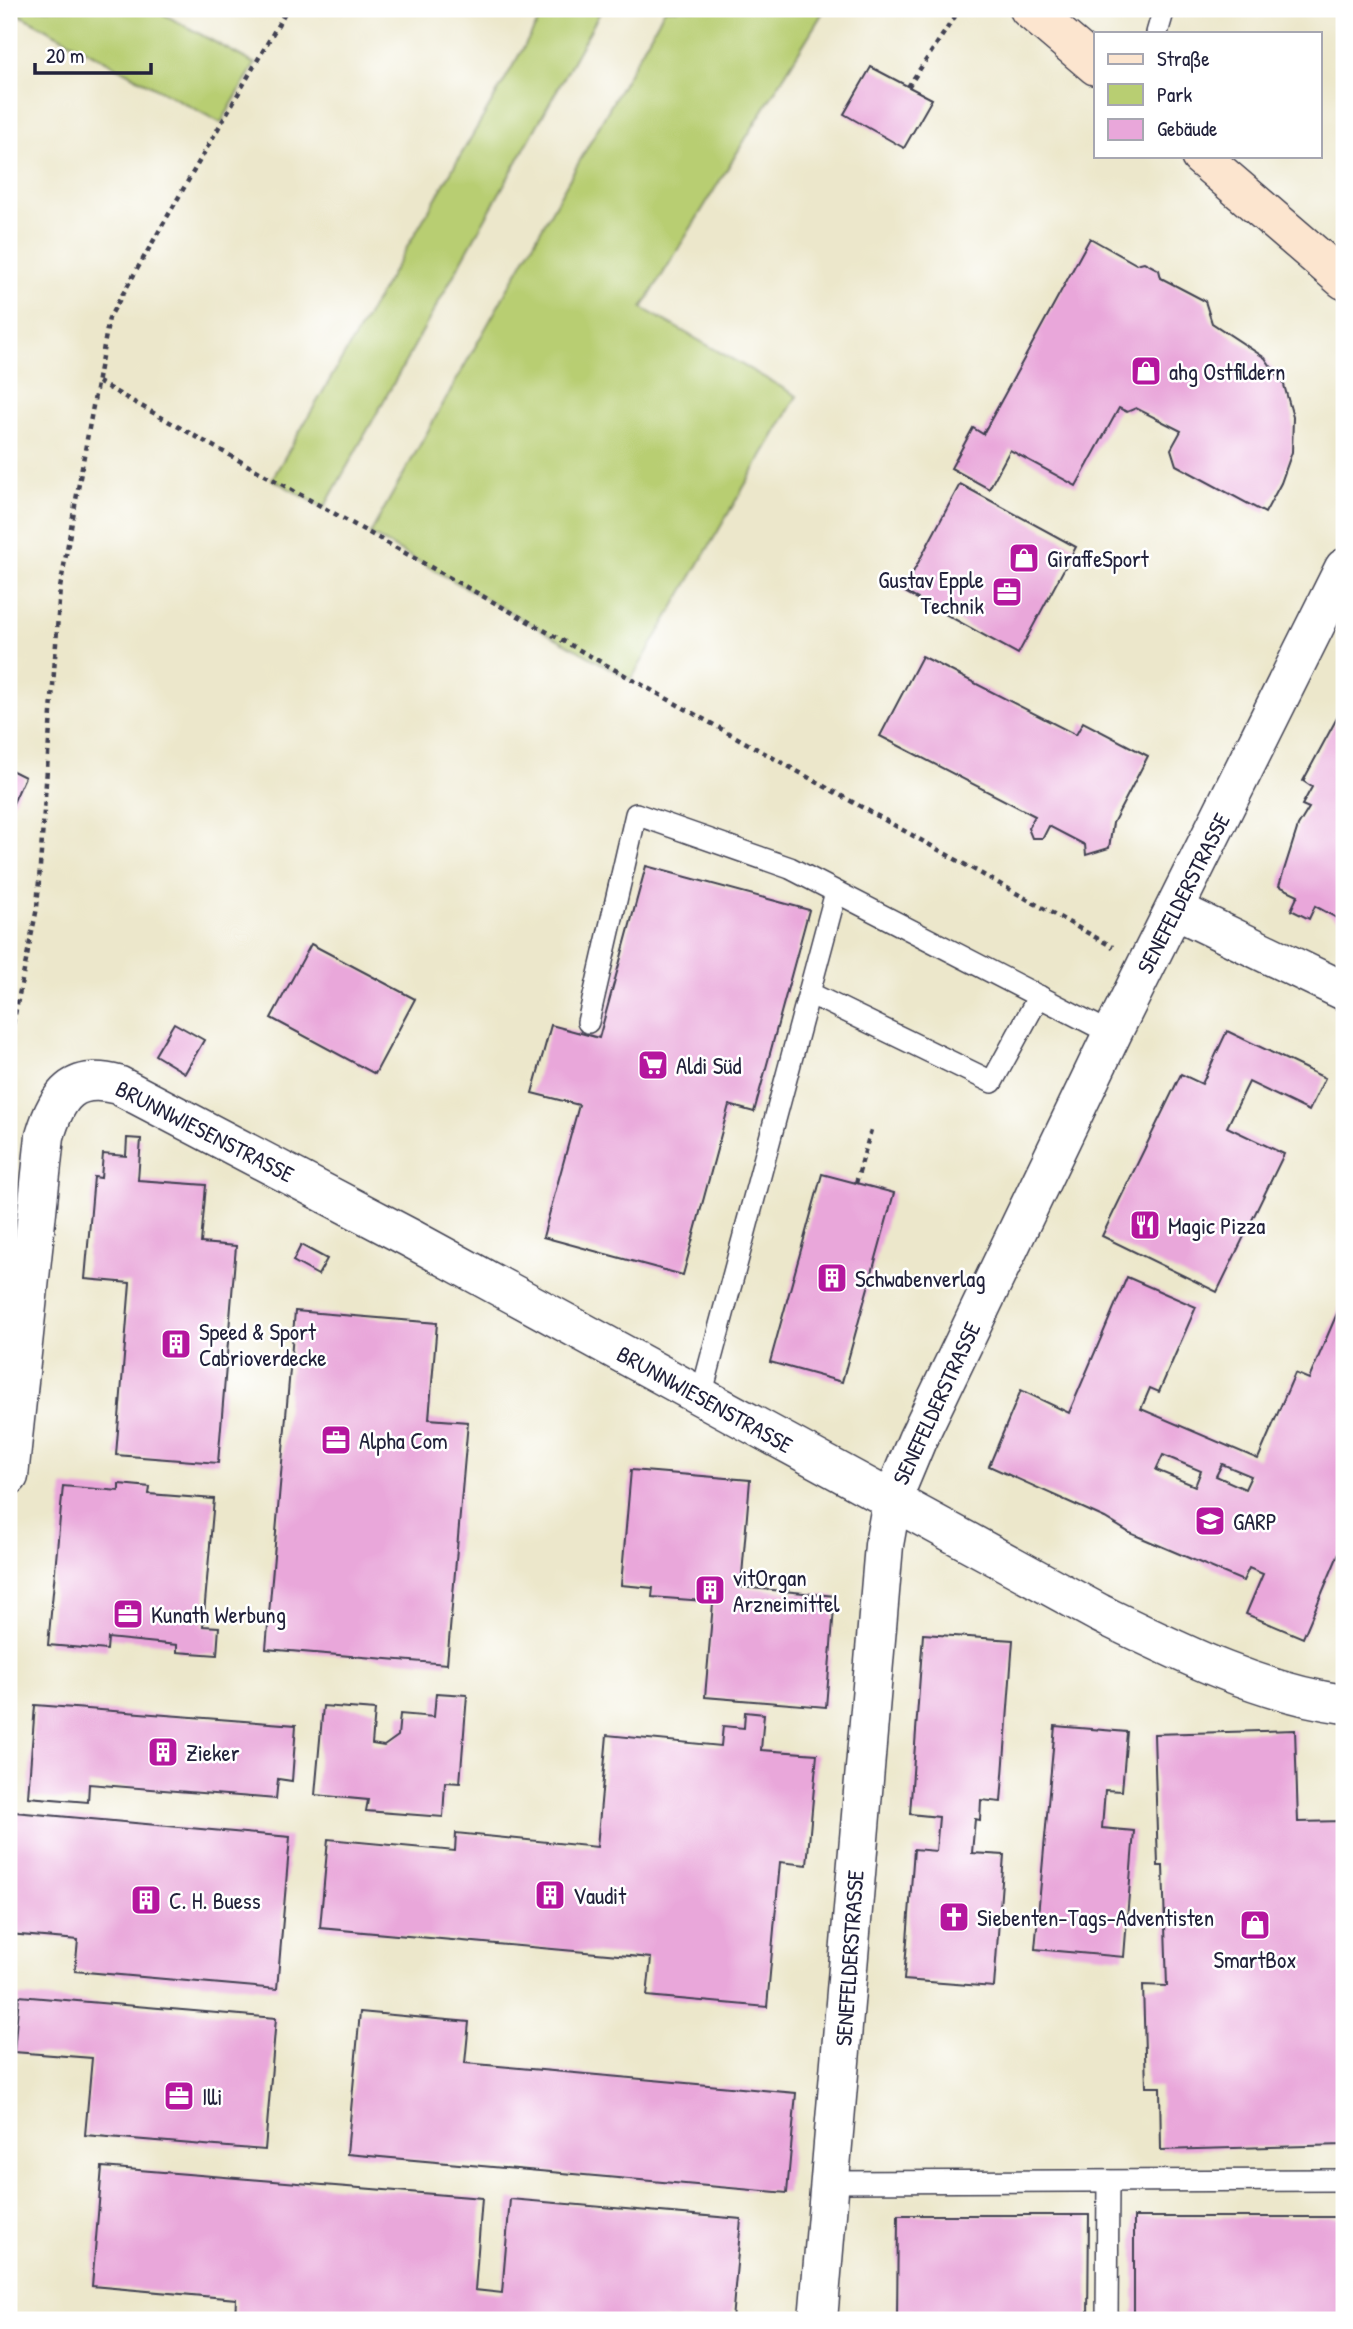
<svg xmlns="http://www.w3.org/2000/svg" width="1353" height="2329" font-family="'Patrick Hand',sans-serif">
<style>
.green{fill:#b8ce72;stroke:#6d7856;stroke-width:2}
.building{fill:#e9a7da;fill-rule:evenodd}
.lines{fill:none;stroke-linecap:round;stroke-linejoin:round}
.service-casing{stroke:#404051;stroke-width:24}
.minor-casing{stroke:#404051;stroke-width:41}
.secondary-casing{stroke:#404051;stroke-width:41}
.path{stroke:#404051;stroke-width:4.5;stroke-dasharray:5 5;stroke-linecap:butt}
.service{stroke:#fff;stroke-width:21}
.minor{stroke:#fff;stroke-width:38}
.secondary{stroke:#fce5cf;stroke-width:38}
.labels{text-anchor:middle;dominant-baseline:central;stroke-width:5;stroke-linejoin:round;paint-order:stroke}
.poi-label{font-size:23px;fill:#22223b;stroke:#fff;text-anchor:start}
.street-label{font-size:23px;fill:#22223b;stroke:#fff}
</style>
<rect width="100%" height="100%" fill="#fff"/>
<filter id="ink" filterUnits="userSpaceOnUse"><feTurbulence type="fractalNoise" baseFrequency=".0143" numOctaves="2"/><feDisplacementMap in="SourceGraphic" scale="14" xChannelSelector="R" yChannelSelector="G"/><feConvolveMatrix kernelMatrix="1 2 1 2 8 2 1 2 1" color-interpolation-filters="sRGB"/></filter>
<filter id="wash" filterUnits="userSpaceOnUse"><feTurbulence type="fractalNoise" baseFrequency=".00686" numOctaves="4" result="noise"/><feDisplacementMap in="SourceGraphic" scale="28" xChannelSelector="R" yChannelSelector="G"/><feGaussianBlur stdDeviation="1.57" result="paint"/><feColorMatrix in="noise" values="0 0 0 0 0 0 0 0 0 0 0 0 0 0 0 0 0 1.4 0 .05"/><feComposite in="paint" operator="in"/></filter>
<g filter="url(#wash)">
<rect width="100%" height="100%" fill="#ece7cb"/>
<g class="green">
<path d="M9,9H154L255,64L221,123Z"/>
<path d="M546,9H602L324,508L272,479Z"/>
<path d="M665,9H825L642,308L797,396L631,680L370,534Z"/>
</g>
<g id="blocks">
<g class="building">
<path d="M871,67L932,99L904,148L844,114Z"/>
<path d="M1090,238L1136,264L1144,262L1159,270L1161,278L1205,301L1212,323L1265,358L1284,385L1293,417L1292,452L1281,483L1265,513L1176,465L1171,449L1181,431L1136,408L1127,412L1119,408L1076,486L1010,450L989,489L951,468L973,428L983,434Z"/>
<path d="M960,484L1076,547L1018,654L903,591Z"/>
<path d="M922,656L1076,735L1083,722L1148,756L1113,823L1109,848L1086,855L1085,845L1049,826L1043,838H1032L1028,828L1035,816L880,736Z"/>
<path d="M1344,705V922L1315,906L1309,919L1291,910L1298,895L1279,886L1298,826L1309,808L1302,805L1312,787L1303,781Z"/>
<path d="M9,769L25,777L9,812Z"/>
<path d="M646,866L809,910L754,1112L729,1105L683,1275L543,1237L579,1105L532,1093L551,1025L599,1038Z"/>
<path d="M311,944L415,999L375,1074L271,1018Z"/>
<path d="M174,1023L204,1040L185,1073L155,1055Z"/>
<path d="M1227,1031L1325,1078L1309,1111L1249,1082L1227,1127L1284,1154L1217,1292L1102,1236L1181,1074L1202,1084Z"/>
<path d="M127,1138L141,1139L138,1180L206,1185L201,1243L236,1246L218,1463L116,1455L130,1283L85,1279L94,1177L101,1178L103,1154L126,1156Z"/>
<path d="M822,1174L894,1193L842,1382L770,1362Z"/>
<path d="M301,1245L327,1259L318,1275L293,1261Z"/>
<path d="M1127,1277L1196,1307L1159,1392L1150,1388L1141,1409L1258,1459L1295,1373L1309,1379L1344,1297V1541L1303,1638L1246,1614L1263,1574L1249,1568L1243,1581L1130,1533L1105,1518L989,1466L1021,1390L1069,1413ZM1163,1455L1201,1471L1195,1486L1156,1470ZM1222,1464L1251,1476L1245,1489L1216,1476Z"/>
<path d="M295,1311L437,1323L429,1419L468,1422L447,1664L266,1649Z"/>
<path d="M631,1470L750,1480L741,1587L835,1596L826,1707L705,1697L714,1592L704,1591V1601L652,1597L653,1588L621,1585Z"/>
<path d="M119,1484L150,1487L149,1494L214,1499L203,1626L219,1627L217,1655L177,1652V1645L108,1638L107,1650L48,1645L63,1486L119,1491Z"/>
<path d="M923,1634L1013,1640L1001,1802L981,1800L980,1820L975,1819L972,1853L1004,1855L994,1987L904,1980L914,1849L936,1851L939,1817L910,1814Z"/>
<path d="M436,1693L467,1695L460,1783L445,1782L443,1817L366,1811L368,1800L315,1795L323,1706L375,1710L372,1744L384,1746L398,1736L400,1714L434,1717Z"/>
<path d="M35,1705L296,1725L292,1781L278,1779L276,1799L89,1784L88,1802L28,1797Z"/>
<path d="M745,1712L764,1714L761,1750L817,1754L807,1865L780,1862L767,2007L647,1996L651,1958L320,1928L328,1839L455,1851L456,1833L597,1847L607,1735L721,1746L723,1726L744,1728Z"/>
<path d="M1055,1726L1127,1732L1122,1791L1105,1790L1102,1828L1134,1831L1124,1957L1035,1949Z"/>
<path d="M1295,1730L1298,1822L1344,1821V2145L1161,2150L1160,2087H1146L1143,1985L1167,1986L1163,1866H1158L1154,1734Z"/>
<path d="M14,1812L290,1837L277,1989L75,1971L78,1940L9,1934V1866Z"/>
<path d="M19,1996L276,2018L265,2150L85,2135L92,2058L14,2052Z"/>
<path d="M360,2012L469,2022L465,2063L796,2093L787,2193L347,2154Z"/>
<path d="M102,2167L482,2198L475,2290L502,2293L510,2199L741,2219L732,2320H235L236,2299L92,2286Z"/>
<path d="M898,2215H1089L1088,2320H897Z"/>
<rect x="1134" y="2217" width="210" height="103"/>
</g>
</g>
</g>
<g filter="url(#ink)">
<use href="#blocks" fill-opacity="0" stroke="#404051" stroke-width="2"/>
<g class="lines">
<g class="service-casing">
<g id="service">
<path d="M1157,33L1164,9"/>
<path d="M809,993L992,1082L1039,996"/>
<path d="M588,1022L636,814L790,868L1112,1034"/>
<path d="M701,1396L836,892"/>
<path d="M830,2182L1344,2180"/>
<path d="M1107,2320L1108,2181"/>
</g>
</g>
<g class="minor-casing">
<g id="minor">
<path d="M1176,910L1344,991"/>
<path d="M9,1476L45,1136C57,1095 73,1073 118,1085L410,1238L1099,1613C1177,1651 1258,1692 1344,1704"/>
<path d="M818,2320L884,1545L892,1500L917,1440L1112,1034L1344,568"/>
</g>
</g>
<g class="secondary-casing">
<g id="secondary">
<path d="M1029,9L1096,66"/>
<path d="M1200,156L1344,280"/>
</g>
</g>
<g class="path">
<path d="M908,87L960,9"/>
<path d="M98,382L1113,947"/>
<path d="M13,1024L37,908L60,588L109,318L287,9"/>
<path d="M856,1183L871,1130"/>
</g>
<use href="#service" class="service"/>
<use href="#minor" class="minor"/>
<use href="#secondary" class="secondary"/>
</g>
</g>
<defs>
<g id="shop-square" transform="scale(1.575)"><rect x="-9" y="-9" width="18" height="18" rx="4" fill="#b5179e" stroke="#fff"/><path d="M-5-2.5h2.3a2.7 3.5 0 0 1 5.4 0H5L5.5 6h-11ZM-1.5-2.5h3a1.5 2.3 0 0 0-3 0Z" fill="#fff"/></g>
<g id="office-square" transform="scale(1.575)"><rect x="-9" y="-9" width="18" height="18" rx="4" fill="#b5179e" stroke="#fff"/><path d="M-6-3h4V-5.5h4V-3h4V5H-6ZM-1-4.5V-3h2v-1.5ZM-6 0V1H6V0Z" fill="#fff"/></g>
<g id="supermarket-square" transform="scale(1.575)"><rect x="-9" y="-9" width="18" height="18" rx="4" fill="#b5179e" stroke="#fff"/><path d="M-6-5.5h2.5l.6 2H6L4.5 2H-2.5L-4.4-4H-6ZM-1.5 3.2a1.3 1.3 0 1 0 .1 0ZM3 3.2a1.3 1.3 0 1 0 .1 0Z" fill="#fff"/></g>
<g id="restaurant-square" transform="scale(1.575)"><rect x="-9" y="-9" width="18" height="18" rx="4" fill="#b5179e" stroke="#fff"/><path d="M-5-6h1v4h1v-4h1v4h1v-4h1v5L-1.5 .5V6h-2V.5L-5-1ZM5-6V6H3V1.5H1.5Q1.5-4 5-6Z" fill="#fff"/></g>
<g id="building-square" transform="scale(1.575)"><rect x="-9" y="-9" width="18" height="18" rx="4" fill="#b5179e" stroke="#fff"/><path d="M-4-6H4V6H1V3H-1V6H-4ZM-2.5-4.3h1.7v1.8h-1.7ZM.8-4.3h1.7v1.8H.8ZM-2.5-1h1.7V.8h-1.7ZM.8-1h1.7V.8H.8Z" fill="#fff"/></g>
<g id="school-square" transform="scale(1.575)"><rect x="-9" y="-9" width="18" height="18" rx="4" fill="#b5179e" stroke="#fff"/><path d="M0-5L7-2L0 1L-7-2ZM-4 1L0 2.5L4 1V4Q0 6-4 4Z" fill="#fff"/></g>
<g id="church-square" transform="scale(1.575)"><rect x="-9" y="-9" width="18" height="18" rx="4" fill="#b5179e" stroke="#fff"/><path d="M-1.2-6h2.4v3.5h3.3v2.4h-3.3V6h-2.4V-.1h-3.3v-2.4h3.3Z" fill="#fff"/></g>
</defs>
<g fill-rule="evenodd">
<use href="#shop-square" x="1146" y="371"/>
<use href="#shop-square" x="1024" y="558"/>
<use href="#office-square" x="1007" y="592"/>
<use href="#supermarket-square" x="653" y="1065"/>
<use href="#restaurant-square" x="1145" y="1225"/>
<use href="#building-square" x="832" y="1278"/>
<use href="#building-square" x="176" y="1344"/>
<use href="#office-square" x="336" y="1440"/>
<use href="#school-square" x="1210" y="1521"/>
<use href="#building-square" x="710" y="1590"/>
<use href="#office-square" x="128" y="1614"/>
<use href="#building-square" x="163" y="1752"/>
<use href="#building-square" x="550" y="1895"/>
<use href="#building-square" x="146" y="1900"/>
<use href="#church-square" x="954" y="1917"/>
<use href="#shop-square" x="1255" y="1925"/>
<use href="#office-square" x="179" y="2096"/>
</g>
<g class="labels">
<g class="poi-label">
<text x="1169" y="371">ahg Ostfildern</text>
<text x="1047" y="558">GiraffeSport</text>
<text x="984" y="579" text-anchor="end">Gustav Epple<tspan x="984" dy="26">Technik</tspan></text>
<text x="676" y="1065">Aldi Süd</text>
<text x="1168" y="1225">Magic Pizza</text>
<text x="855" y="1278">Schwabenverlag</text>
<text x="199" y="1331">Speed &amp; Sport<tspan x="199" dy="26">Cabrioverdecke</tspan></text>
<text x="359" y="1440">Alpha Com</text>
<text x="1233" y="1521">GARP</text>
<text x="733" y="1577">vitOrgan<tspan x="733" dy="26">Arzneimittel</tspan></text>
<text x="151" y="1614">Kunath Werbung</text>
<text x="186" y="1752">Zieker</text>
<text x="573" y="1895">Vaudit</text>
<text x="169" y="1900">C. H. Buess</text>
<text x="977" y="1917">Siebenten-Tags-Adventisten</text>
<text x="1255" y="1959" text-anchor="middle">SmartBox</text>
<text x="202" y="2096">Illi</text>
</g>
<g class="street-label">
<text transform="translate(1183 893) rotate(-63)">SENEFELDERSTRASSE</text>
<text transform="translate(205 1131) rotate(27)">BRUNNWIESENSTRASSE</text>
<text transform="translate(705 1399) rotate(29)">BRUNNWIESENSTRASSE</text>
<text transform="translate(936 1403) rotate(-65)">SENEFELDERSTRASSE</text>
<text transform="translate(849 1958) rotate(-86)">SENEFELDERSTRASSE</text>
</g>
</g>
<rect width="1353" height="2329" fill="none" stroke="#fff" stroke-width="35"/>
<rect x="1094" y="32" width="228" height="126" fill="#ffffff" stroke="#a7a7b1" stroke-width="2"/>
<rect x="1108" y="54" width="35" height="10" fill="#fce5cf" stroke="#a7a7b1" stroke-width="2"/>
<text x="1157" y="66" font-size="21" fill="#22223b">Straße</text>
<rect x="1108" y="84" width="35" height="21" fill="#b8ce72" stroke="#a7a7b1" stroke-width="2"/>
<text x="1157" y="102" font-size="21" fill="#22223b">Park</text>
<rect x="1108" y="119" width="35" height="21" fill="#e9a7da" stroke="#a7a7b1" stroke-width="2"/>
<text x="1157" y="136" font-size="21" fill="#22223b">Gebäude</text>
<path d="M35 63v10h116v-10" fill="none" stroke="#22223b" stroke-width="3.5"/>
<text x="46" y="63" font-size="21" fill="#22223b" stroke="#ffffff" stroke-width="5" paint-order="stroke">20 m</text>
</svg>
